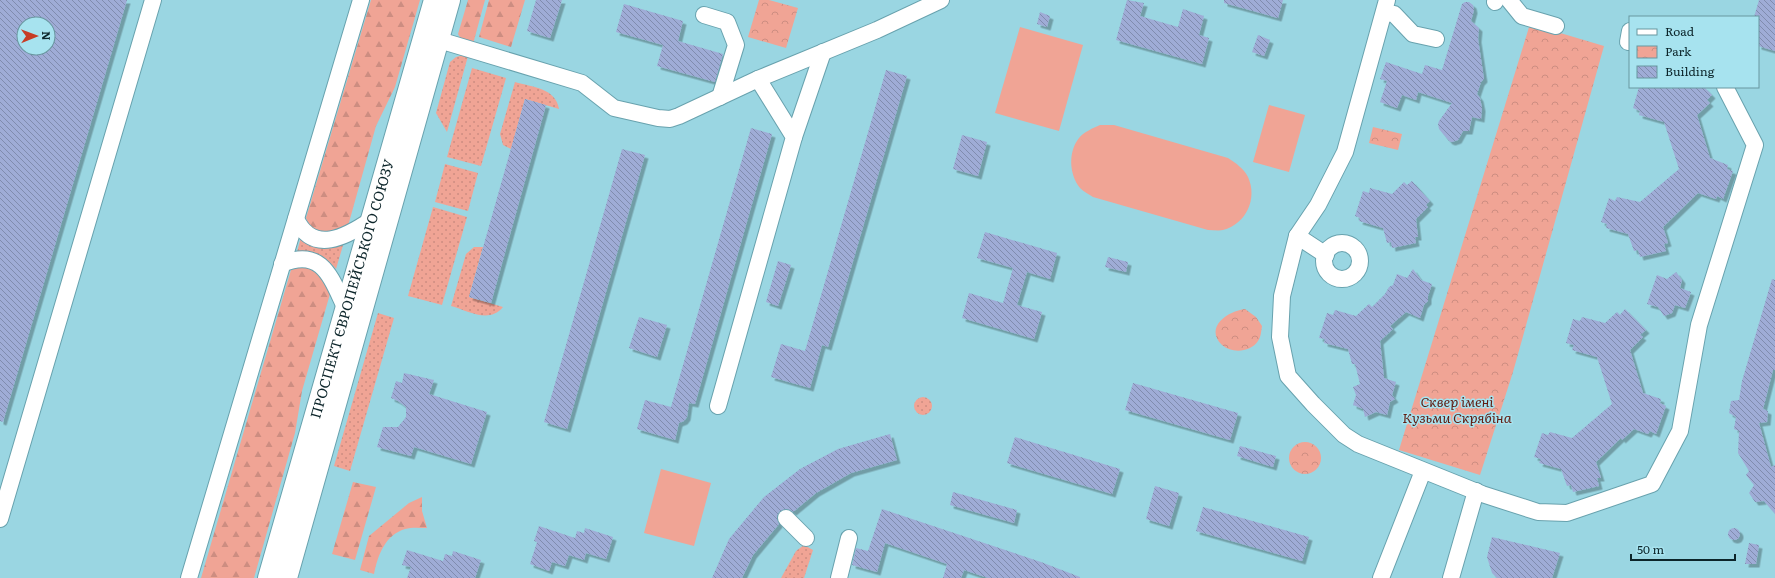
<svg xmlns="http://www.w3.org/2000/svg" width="1775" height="578" font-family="Literata,serif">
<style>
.grass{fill:url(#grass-dots)}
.forest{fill:url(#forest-firs)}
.park{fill:url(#park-crowns)}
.pitch{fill:#f0a495}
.building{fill:url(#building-back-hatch);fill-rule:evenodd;filter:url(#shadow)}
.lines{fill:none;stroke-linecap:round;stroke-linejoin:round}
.minor-casing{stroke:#68a2ae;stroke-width:18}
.major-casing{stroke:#68a2ae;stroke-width:22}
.minor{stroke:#fff;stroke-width:16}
.major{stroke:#fff;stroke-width:20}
.labels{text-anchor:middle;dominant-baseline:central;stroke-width:3;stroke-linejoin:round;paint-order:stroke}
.street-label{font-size:14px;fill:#0c252a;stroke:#a7e3ef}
.park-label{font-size:14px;font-style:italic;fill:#611c11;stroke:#a7e3ef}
</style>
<defs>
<pattern id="grass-dots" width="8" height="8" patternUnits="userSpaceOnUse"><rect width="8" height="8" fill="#f0a495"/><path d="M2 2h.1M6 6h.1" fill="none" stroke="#cd8d81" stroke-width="1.8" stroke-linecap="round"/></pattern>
<pattern id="forest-firs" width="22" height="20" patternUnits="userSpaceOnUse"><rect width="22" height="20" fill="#f0a495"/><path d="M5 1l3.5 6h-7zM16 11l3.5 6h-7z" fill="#cd8d81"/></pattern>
<pattern id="park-crowns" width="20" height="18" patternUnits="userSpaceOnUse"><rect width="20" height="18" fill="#f0a495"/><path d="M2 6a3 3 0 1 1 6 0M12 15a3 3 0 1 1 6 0" fill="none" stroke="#cd8d81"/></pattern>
<pattern id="building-back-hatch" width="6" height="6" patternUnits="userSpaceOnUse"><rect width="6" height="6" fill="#9facd6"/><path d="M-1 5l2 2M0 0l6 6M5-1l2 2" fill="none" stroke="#808cae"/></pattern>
<filter id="shadow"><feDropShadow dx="3.5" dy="3.5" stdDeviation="0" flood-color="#0004"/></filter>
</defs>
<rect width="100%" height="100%" fill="#9ad6e2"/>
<g class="grass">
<path d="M463,55L468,56L447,132L436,113L450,62L456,57Z"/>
<path d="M472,68L506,78L481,166L447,157Z"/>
<path d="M515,82C532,87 556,88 559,109L525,99L511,149L503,145L500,134Z"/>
<path d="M445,164L478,173L468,211L435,202Z"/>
<path d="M433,207L467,217L442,305L408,296Z"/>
<path d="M301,237C314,251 328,245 344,242L336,269C325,256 314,252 297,252Z"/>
<path d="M474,247H483L469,297L503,307C489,324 469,311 451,306L466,254Z"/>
<path d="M378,313L394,318L350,471L334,466Z"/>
<circle cx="923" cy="406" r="9"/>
<path d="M804,545L813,550L804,578H781L796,551Z"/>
</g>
<g class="forest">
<path d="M371,0H420L395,87L376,126L348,226C342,228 335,233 329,233C319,234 309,228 306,218Z"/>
<path d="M468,0H485L473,44L461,39L458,34Z"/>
<path d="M489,0H525L511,47L479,37Z"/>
<path d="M297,268H310L322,274L330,294L302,391L295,433L254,578H201L291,270Z"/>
<path d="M353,482L376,487L355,560L332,554Z"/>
<path d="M422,497V511L427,528C420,528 412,527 405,529C385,535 378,555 374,574L360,570L369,536L409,503Z"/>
</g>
<g class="park">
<path d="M759,0H769L798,8L786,48L748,37Z"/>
<path d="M1530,24L1604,46L1513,372L1480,475L1399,450Z"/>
<path d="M1373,127L1402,134L1398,150L1369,143Z"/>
<path d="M1245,309L1256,317L1262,326C1261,332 1261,337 1258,341C1251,352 1232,354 1222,345C1204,327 1228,311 1245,309Z"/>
<circle cx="1305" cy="458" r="16"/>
</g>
<g class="pitch">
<path d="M1020,27L1083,45L1059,131L995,113Z"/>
<path d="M1269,105L1305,115L1289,172L1253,162Z"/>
<path d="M1100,125H1114L1228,158C1236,163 1244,169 1248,177C1258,199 1246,224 1223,230C1219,231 1213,230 1208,230L1093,197C1089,194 1084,192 1080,188C1069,174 1068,152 1079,138C1084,132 1093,128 1100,125Z"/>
<path d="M661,469L711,483L694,546L644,533Z"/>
</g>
<g class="building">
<path d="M0,0H127L3,422L0,421ZM24,24H48V48H24Z"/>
<path d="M536,0H562L550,38L527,31Z"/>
<path d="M1127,0L1144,3L1140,16L1178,27L1183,9L1204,16L1199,35L1209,38L1202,64L1116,40Z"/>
<path d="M1224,0H1283L1278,18L1224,3Z"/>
<path d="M1759,0H1775V51L1758,46V17H1754Z"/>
<path d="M1465,2H1469L1473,5L1474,10L1471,21L1479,28L1478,39L1484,79L1481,82L1477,94L1480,98L1482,108L1481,119L1472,117L1469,131H1463L1458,140L1452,142L1449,141L1439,129L1438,124L1439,121L1452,103L1418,92L1416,100L1402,95L1397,108L1380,102L1387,81L1380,79L1386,62L1422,74L1425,65L1442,70L1462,4Z"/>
<path d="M624,4L683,21L678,41L723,54L715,82L657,66L663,45L616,32Z"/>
<path d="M1040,12L1050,16L1047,27L1037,24Z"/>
<path d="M1258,35L1270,40L1264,56L1252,52Z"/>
<path d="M886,70L907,76L828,347L822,345L810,388L771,377L781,344L805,351Z"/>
<path d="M1639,87H1666L1672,89L1673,87H1704L1712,95L1707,100L1710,103L1697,115L1710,158L1728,165L1727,169L1733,171L1723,199L1717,196L1716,199L1698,193L1663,227L1668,243L1664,244L1666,251L1640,257L1638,250L1634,251L1628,234L1606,228L1607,224L1601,222L1609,198L1615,201L1617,197L1640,202L1679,169L1664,122L1639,115L1640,111L1633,108Z"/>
<path d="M525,99L546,105L491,303L469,297Z"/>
<path d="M751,128L772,134L695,404L689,403L687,417L684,421L679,423L675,440L637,429L645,400L671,407Z"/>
<path d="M962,135L987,142L978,176L953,169Z"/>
<path d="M622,149L645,155L567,429L544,422Z"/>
<path d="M1412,181L1430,201L1426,205L1428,207L1416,219L1418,237H1415L1416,243L1392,248L1391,242L1387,243L1383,228L1359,221L1360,218L1355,216L1363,191L1369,193L1370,188L1392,194L1404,182L1407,185Z"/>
<path d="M985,232L1057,253L1050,279L1027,272L1017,305L1042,312L1034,339L962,318L969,293L1003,303L1013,268L977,258Z"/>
<path d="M1108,257L1128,262L1126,272L1105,267Z"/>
<path d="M778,261L791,265L778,306L766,302Z"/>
<path d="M1413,269L1421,280L1432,284L1428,296V301L1424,305L1420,318L1406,312L1390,326L1393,329L1380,341L1384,378L1396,382L1392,395L1395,399L1390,402L1387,415L1376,412L1365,417L1363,409L1353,405L1356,395L1353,387L1360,384L1355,364H1352L1348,349L1324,343L1325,339L1319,338L1327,313L1333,315L1335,310L1356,316L1369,304L1372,307L1385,294L1389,287L1393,285L1397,274L1407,278Z"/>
<path d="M1676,272L1682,280L1680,288L1691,292L1685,308L1675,305L1672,313L1664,316L1658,307L1647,304L1657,275L1667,279Z"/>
<path d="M1772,279L1775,280V370H1773L1763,409L1768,411L1767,422L1759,423L1771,467L1775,465V514L1764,501L1755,502L1749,493L1754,485L1746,475L1749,471L1738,453L1739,431L1734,429L1736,417L1729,413L1731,401L1739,400L1742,381Z"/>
<path d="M1625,309L1646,330L1640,335L1643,337L1630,350L1643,393L1661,399L1660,403L1666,406L1656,434L1650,431L1648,434L1634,429L1622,440L1621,438L1596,462L1601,478H1597L1599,486L1573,492L1571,485L1567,486L1561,469L1539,463L1541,459L1534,457L1542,433L1548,435L1550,432L1572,438L1612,404L1597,357L1572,350L1574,345L1566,343L1573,319L1580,321L1582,317L1605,323L1617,312L1620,315Z"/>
<path d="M639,317L667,325L657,357L629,348Z"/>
<path d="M404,373L434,380L429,394L487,412L471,464L414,447L411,456L377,447L383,427H398L406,417V407L398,401L391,398L396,381L402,383Z"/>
<path d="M1133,383L1238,413L1230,440L1125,410Z"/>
<path d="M890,434L897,460L851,473L816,493L793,512L788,509L780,511L777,516L779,524L753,555L742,578H712L729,539L764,497L800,469L838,449Z"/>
<path d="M1015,437L1120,469L1112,494L1007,463Z"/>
<path d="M1240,446L1276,456L1273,467L1237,456Z"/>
<path d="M1155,486L1179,493L1169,526L1146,519Z"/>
<path d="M953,492L1017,510L1014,523L950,505Z"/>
<path d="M1203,507L1309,537L1302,561L1196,531Z"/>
<path d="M882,509L1041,562L1080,577V578H988L964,570L961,578H943L947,564L885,543L877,572L852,565L856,548L868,551Z"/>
<path d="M539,526L575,538L577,531L584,533L585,528L613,537L606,559L586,553L584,560L569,555L565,566L552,562L549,571L530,564L537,542L534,541Z"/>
<circle cx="1734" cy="534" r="6"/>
<path d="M1492,537L1560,553L1552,578H1497L1492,573L1487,557Z"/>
<path d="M1749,543L1759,545L1756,564H1745Z"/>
<path d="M407,550L443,561L445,554L452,556L453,551L481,560L475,578H407L411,567L402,565Z"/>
</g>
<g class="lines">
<g class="minor-casing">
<g id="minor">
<path d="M1387,0L1345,152L1318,205L1297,236L1282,296L1280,337L1288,376L1313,404L1344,435L1358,444L1482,494L1538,512L1567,513L1652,484L1680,431L1699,325L1755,145L1725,87"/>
<path d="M1509,0L1522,16L1556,26"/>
<path d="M1495,2L1496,0"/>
<path d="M1384,13L1394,14L1413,34L1436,39"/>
<path d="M704,15L727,22L736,45L720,97"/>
<path d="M1630,31L1628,42H1630"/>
<path d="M439,40L582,83L614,108L658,118L670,119L679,116L758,79L877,30L941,0"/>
<path d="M794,137L823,52"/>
<path d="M296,219C313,255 346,237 371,220"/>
<path d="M1297,236L1326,255"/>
<circle cx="1342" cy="261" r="18"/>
<path d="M282,264C322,247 331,278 345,307"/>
<path d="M718,406L794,137L758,79"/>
<path d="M786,518L806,538"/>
<path d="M0,519L153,0"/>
<path d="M189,578L361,0"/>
<path d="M839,578L849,538"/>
<path d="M1381,578L1423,471"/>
<path d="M1451,578L1476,491"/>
</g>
</g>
<g class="major-casing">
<g id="major">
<path id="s1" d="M268,578L434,0"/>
<path d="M287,578L450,0"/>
</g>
</g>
<use href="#minor" class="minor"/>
<use href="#major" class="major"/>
</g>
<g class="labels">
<g class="street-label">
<text stroke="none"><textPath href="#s1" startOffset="301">ПРОСПЕКТ ЄВРОПЕЙСЬКОГО СОЮЗУ</textPath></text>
</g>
<g class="park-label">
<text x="1457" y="401">Сквер імені<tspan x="1457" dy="16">Кузьми Скрябіна</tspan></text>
</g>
</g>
<rect x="1629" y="16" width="130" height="72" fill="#a7e3ef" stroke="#6997a0"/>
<rect x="1637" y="29" width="20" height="6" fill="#ffffff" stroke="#6997a0"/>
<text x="1665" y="36" font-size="12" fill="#0c252a">Road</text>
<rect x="1637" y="46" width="20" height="12" fill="url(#park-crowns)" stroke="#6997a0"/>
<text x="1665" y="56" font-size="12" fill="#0c252a">Park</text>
<rect x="1637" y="66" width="20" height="12" fill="url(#building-back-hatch)" stroke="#6997a0"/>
<text x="1665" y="76" font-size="12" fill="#0c252a">Building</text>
<g transform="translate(36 36) rotate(89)"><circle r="19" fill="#a7e3ef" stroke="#6997a0"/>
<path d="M0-3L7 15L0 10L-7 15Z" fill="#c73c25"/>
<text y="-6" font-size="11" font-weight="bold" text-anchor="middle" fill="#0c252a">N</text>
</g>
<path d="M1631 554v6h104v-6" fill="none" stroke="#0c252a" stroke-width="2"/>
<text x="1637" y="554" font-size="12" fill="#0c252a" stroke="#a7e3ef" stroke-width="3" paint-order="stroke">50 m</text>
</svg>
